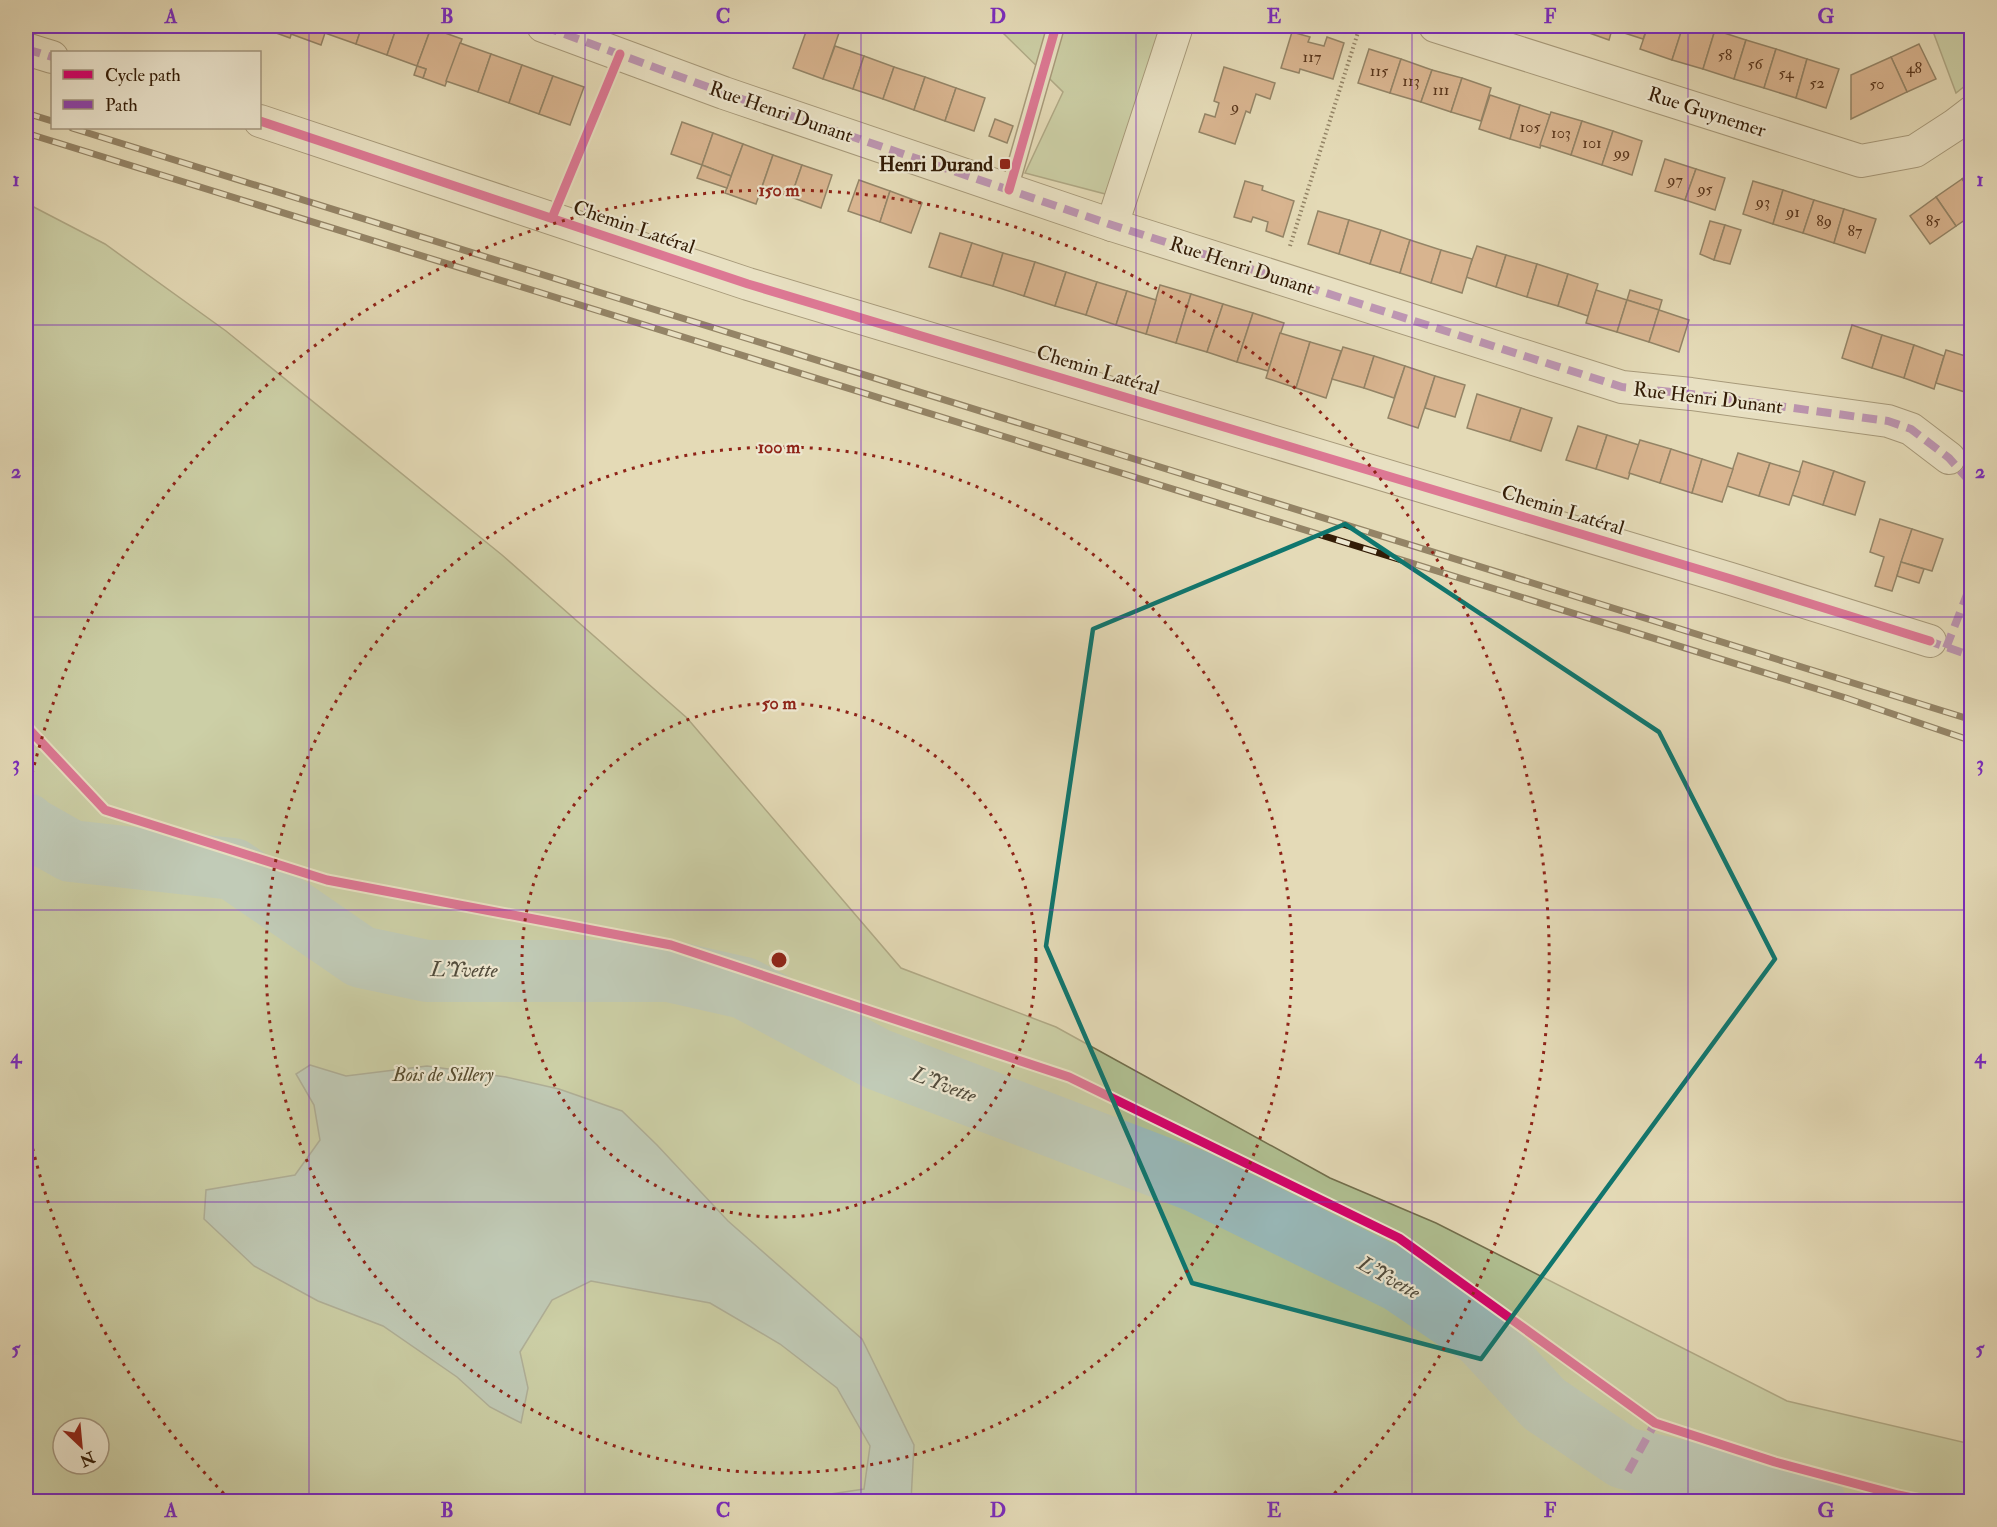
<svg xmlns="http://www.w3.org/2000/svg" width="1997" height="1527" font-family="'IM FELL Double Pica',serif">
<style>
.green{fill:#b0c092;stroke:#726e4c;stroke-width:1.5;fill-rule:evenodd}
.water{fill:#98b8b8;stroke:#707a71;stroke-width:1.5}
.lines{fill:none;stroke-linecap:round;stroke-linejoin:round}
.river{stroke:#98b8b8;stroke-width:62}
.building{fill:#ca8660;stroke:#331c06;stroke-width:1.5}
.service-casing{stroke:#5f4c32;stroke-width:19}
.minor-casing{stroke:#5f4c32;stroke-width:34}
.path{stroke:#331c06;stroke-width:4;stroke-dasharray:1.5 3;stroke-linecap:butt}
.service{stroke:#ede7d0;stroke-width:16}
.minor{stroke:#ede7d0;stroke-width:32}
.rail-casing{stroke:#331c06;stroke-width:7}
.rail{stroke:#ede7d0;stroke-width:4.5;stroke-dasharray:14;stroke-linecap:butt}
.quiet{stroke:#8e44ad;stroke-width:8;stroke-dasharray:15 8;stroke-linecap:butt}
.cycleway-casing{stroke:#ede7d0;stroke-width:13}
.cycleway{stroke:#d6006c;stroke-width:9}
.marked{fill:none;stroke:#0f766e;stroke-width:4.5;stroke-linejoin:round}
.grid{fill:none;stroke:#7b2cbf;stroke-width:1.5;stroke-opacity:0.55}
.ring{fill:none;stroke:#8f2418;stroke-width:3;stroke-dasharray:3 6}
.poi-dot{fill:#8f2418;stroke:#ede7d0;stroke-width:2}
.labels{text-anchor:middle;dominant-baseline:central;stroke-width:4.5;stroke-linejoin:round;paint-order:stroke}
.number-label{font-size:16px;fill:#59361c}
.street-label{font-size:20px;fill:#331c06;stroke:#ede7d0}
.poi-label{font-size:20px;font-weight:bold;fill:#331c06;stroke:#ede7d0;text-anchor:end}
.park-label{font-size:20px;font-style:italic;fill:#584d30;stroke:#ede7d0}
.water-label{font-size:21px;font-style:italic;fill:#514b3b;stroke:#ede7d0}
.centre{fill:#8f2418;stroke:#ede7d0;stroke-width:3}
.ring-label{font-size:18px;text-anchor:middle;font-weight:bold;fill:#8f2418;stroke:#ede7d0;stroke-width:4.5;stroke-linejoin:round;paint-order:stroke}
.neatline{fill:none;stroke:#7b2cbf;stroke-width:2}
.grid-label{font-size:20px;text-anchor:middle;font-weight:bold;fill:#7b2cbf}
</style>
<rect width="100%" height="100%" fill="#e4dab7"/>
<filter id="stains"><feTurbulence type="fractalNoise" baseFrequency=".00333" numOctaves="4"/><feColorMatrix values="0 0 0 0 .2 0 0 0 0 .09 0 0 0 0 .02 0 0 0 .5 -.17"/></filter>
<radialGradient id="worn" r=".72"><stop offset=".6" stop-color="#630" stop-opacity="0"/><stop offset="1" stop-color="#630" stop-opacity=".3"/></radialGradient>
<g class="green">
<path d="M999,26H1162L1113,196L1025,173L1063,92L998,28Z"/>
<path d="M1931,26H1971V81L1956,93Z"/>
<path d="M26,203L105,244L226,331L502,555L687,718L901,968L1056,1027L1330,1178L1436,1223L1787,1401L1971,1444V1501H26ZM63,1428H99V1464H63Z"/>
</g>
<path class="water" d="M310,1065L346,1076L427,1066L506,1077L559,1089L622,1111L657,1145L728,1221L862,1339L914,1445L911,1501H816L824,1495L864,1489L870,1446L837,1388L780,1344L710,1303L591,1281L552,1300L520,1352L528,1388L521,1423L490,1407L457,1377L383,1326L318,1301L254,1266L204,1219L206,1190L295,1175L320,1140L314,1105L296,1074Z"/>
<g class="lines">
<path class="river" d="M26,824L27,826L71,851L233,869L361,957L427,971H669L744,988L877,1059L1196,1181L1401,1282L1482,1337L1544,1404L1624,1458L1815,1502"/>
</g>
<g class="building">
<path d="M257,26H294L290,38Z"/>
<path d="M294,26H303L325,33L321,45L291,34Z"/>
<path d="M303,26H328L325,33Z"/>
<path d="M328,26H362L356,44L325,33Z"/>
<path d="M362,26H397L387,55L356,44Z"/>
<path d="M397,26H425L431,28L417,66L387,55Z"/>
<path d="M808,26H827L840,30L823,79L793,68Z"/>
<path d="M1579,26H1613L1609,40L1578,29Z"/>
<path d="M1613,26H1648L1643,39L1612,29Z"/>
<path d="M1648,26H1683L1672,60L1640,49Z"/>
<path d="M1683,26H1699L1715,30L1703,69L1672,60Z"/>
<path d="M431,28L462,39L445,86L423,78L426,69L417,66Z"/>
<path d="M1715,30L1746,40L1734,79L1703,69Z"/>
<path d="M1292,32L1310,37L1308,42L1324,46L1327,37L1344,43L1333,79L1300,69L1299,73L1281,68Z"/>
<path d="M1746,40L1776,49L1764,88L1734,79Z"/>
<path d="M460,43L491,54L478,92L446,81Z"/>
<path d="M1919,44L1936,79L1907,92L1891,57Z"/>
<path d="M835,46L864,56L853,89L823,79Z"/>
<path d="M1369,49L1401,59L1390,93L1358,83Z"/>
<path d="M1776,49L1807,59L1796,98L1764,88Z"/>
<path d="M491,54L522,65L509,103L478,92Z"/>
<path d="M864,56L894,67L883,99L853,89Z"/>
<path d="M1891,57L1907,92L1851,119V75Z"/>
<path d="M1401,59L1432,70L1421,102L1390,93Z"/>
<path d="M1807,59L1839,69L1826,108L1796,98Z"/>
<path d="M522,65L553,76L539,114L509,103Z"/>
<path d="M417,66L426,69L423,78L414,75Z"/>
<path d="M894,67L925,77L914,110L883,99Z"/>
<path d="M1224,67L1275,83L1270,99L1256,94L1250,113L1246,111L1235,144L1199,132L1205,114L1215,117L1219,103L1214,101Z"/>
<path d="M1432,70L1462,78L1451,112L1421,102Z"/>
<path d="M553,76L584,87L570,125L539,114Z"/>
<path d="M925,77L956,88L945,121L914,110Z"/>
<path d="M1462,78L1491,88L1481,121L1451,112Z"/>
<path d="M956,88L985,98L974,131L945,121Z"/>
<path d="M1490,95L1520,105L1510,139L1479,129Z"/>
<path d="M1520,105L1550,115L1540,148L1510,139Z"/>
<path d="M1551,112L1582,121L1571,155L1540,145Z"/>
<path d="M995,119L1013,126L1007,143L989,136Z"/>
<path d="M1582,121L1613,131L1602,165L1571,155Z"/>
<path d="M682,122L713,133L702,165L671,154Z"/>
<path d="M1613,131L1642,141L1632,175L1602,165Z"/>
<path d="M713,133L743,144L731,176L702,165Z"/>
<path d="M743,144L773,155L756,204L725,193Z"/>
<path d="M773,155L802,165L791,197L762,187Z"/>
<path d="M1665,159L1696,169L1685,200L1655,191Z"/>
<path d="M702,165L731,176L727,188L697,178Z"/>
<path d="M802,165L832,175L821,208L791,197Z"/>
<path d="M1696,169L1725,178L1715,210L1685,200Z"/>
<path d="M1972,172V193L1962,179Z"/>
<path d="M1962,179L1972,193V215L1956,226L1936,197Z"/>
<path d="M859,180L890,191L880,222L848,211Z"/>
<path d="M1245,181L1263,186L1262,190L1294,201L1283,237L1266,231L1268,222L1253,217L1251,222L1234,217Z"/>
<path d="M1753,181L1783,190L1773,224L1743,214Z"/>
<path d="M1783,190L1814,200L1803,233L1773,224Z"/>
<path d="M890,191L922,203L911,233L880,222Z"/>
<path d="M1936,197L1956,226L1930,244L1910,216Z"/>
<path d="M1814,200L1844,209L1834,243L1803,233Z"/>
<path d="M1844,209L1876,219L1865,253L1834,243Z"/>
<path d="M1318,211L1349,220L1339,254L1308,244Z"/>
<path d="M1349,220L1381,230L1370,264L1339,254Z"/>
<path d="M1710,221L1725,225L1714,260L1700,254Z"/>
<path d="M1725,225L1741,230L1730,264L1714,260Z"/>
<path d="M1381,230L1410,240L1400,273L1370,264Z"/>
<path d="M940,233L972,243L961,277L929,267Z"/>
<path d="M1410,240L1441,250L1431,283L1400,273Z"/>
<path d="M972,243L1003,253L993,286L961,277Z"/>
<path d="M1477,246L1506,255L1496,287L1466,277Z"/>
<path d="M1441,250L1472,259L1462,293L1431,283Z"/>
<path d="M1003,253L1035,262L1024,296L993,286Z"/>
<path d="M1506,255L1537,264L1527,297L1496,287Z"/>
<path d="M1035,262L1066,272L1055,306L1024,296Z"/>
<path d="M1537,264L1568,274L1558,306L1527,297Z"/>
<path d="M1066,272L1097,282L1086,315L1055,306Z"/>
<path d="M1568,274L1598,284L1588,316L1558,306Z"/>
<path d="M1097,282L1127,291L1116,325L1086,315Z"/>
<path d="M1160,285L1191,294L1176,343L1146,334Z"/>
<path d="M1596,290L1627,300L1617,332L1586,323Z"/>
<path d="M1630,290L1662,300L1659,310L1627,300Z"/>
<path d="M1127,291L1156,300L1146,334L1116,325Z"/>
<path d="M1191,294L1223,304L1207,352L1176,343Z"/>
<path d="M1627,300L1659,310L1649,342L1617,332Z"/>
<path d="M1223,304L1253,313L1237,362L1207,352Z"/>
<path d="M1659,310L1689,320L1679,352L1649,342Z"/>
<path d="M1253,313L1284,323L1268,371L1237,362Z"/>
<path d="M1852,325L1882,335L1872,368L1842,358Z"/>
<path d="M1280,333L1310,342L1296,388L1266,378Z"/>
<path d="M1882,335L1914,345L1904,378L1872,368Z"/>
<path d="M1310,342L1341,351L1326,398L1296,388Z"/>
<path d="M1914,345L1944,356L1934,389L1904,378Z"/>
<path d="M1343,347L1374,356L1364,388L1332,379Z"/>
<path d="M1946,350L1972,358V380L1968,393L1936,383Z"/>
<path d="M1374,356L1405,366L1394,398L1364,388Z"/>
<path d="M1405,366L1435,376L1418,428L1388,418Z"/>
<path d="M1435,376L1465,385L1455,417L1425,408Z"/>
<path d="M1477,394L1521,408L1510,441L1467,428Z"/>
<path d="M1521,408L1552,418L1541,451L1510,441Z"/>
<path d="M1578,426L1607,435L1596,469L1566,460Z"/>
<path d="M1607,435L1639,445L1628,479L1596,469Z"/>
<path d="M1640,440L1671,449L1660,483L1629,473Z"/>
<path d="M1671,449L1702,459L1692,493L1660,483Z"/>
<path d="M1738,453L1770,463L1759,496L1727,486Z"/>
<path d="M1702,459L1733,469L1722,502L1692,493Z"/>
<path d="M1803,461L1834,471L1823,505L1792,495Z"/>
<path d="M1770,463L1800,472L1789,505L1759,496Z"/>
<path d="M1834,471L1865,482L1855,515L1823,505Z"/>
<path d="M1880,519L1912,529L1892,591L1875,586L1884,557L1870,552Z"/>
<path d="M1912,529L1943,539L1932,571L1901,562Z"/>
<path d="M1901,562L1924,569L1919,583L1897,576Z"/>
</g>
<g class="lines">
<g class="service-casing">
<path id="service" d="M1009,190L1056,26"/>
</g>
<g class="minor-casing">
<g id="minor">
<path d="M543,26L724,93L1112,225L1622,387L1691,394L1888,421L1911,429L1949,458"/>
<path d="M1435,26L1861,161L1915,151L1955,125L1972,112"/>
<path d="M26,49L52,57"/>
<path d="M260,121L748,284L1731,579L1930,641"/>
<path d="M1112,225L1177,26"/>
</g>
</g>
<g class="path">
<path d="M1963,26L1972,63"/>
<path d="M1290,246L1360,26"/>
</g>
<use href="#service" class="service"/>
<use href="#minor" class="minor"/>
<g class="rail-casing">
<g id="rail">
<path d="M26,113L52,121"/>
<path d="M72,128L1972,720"/>
<path d="M26,133L1846,698L1972,741"/>
</g>
</g>
<use href="#rail" class="rail"/>
<g class="quiet">
<path d="M543,26L724,93L1112,225L1622,387L1691,394L1888,421L1911,429L1949,458L1972,484"/>
<path d="M26,49L52,57"/>
<path d="M1926,640L1972,656"/>
<path d="M1946,648L1972,582"/>
<path d="M1628,1472L1655,1423"/>
</g>
<g class="cycleway-casing">
<g id="cycleway">
<path d="M260,121L748,284L1731,579L1930,641"/>
<path d="M1009,190L1056,26"/>
<path d="M552,218L620,54"/>
<path d="M26,726L105,810L327,880L671,945L1069,1077L1399,1238L1655,1423L1775,1462L1898,1495L1932,1502"/>
</g>
</g>
<use href="#cycleway" class="cycleway"/>
</g>
<path d="M0 0H1997V1527H0ZM1345,524L1659,732L1775,959L1481,1359L1192,1283L1046,946L1093,629Z" fill="#e4dab7" fill-opacity=".55" fill-rule="evenodd"/>
<path class="marked" d="M1345,524L1659,732L1775,959L1481,1359L1192,1283L1046,946L1093,629Z"/>
<path class="grid" d="M309,26V1502M585,26V1502M861,26V1502M1136,26V1502M1412,26V1502M1688,26V1502M26,325H1972M26,617H1972M26,910H1972M26,1202H1972"/>
<g class="ring">
<circle cx="779" cy="960" r="257"/>
<circle cx="779" cy="960" r="513"/>
<path d="M230 1500A770 770 0 0 1 26 1120M26 800A770 770 0 1 1 1328 1500"/>
</g>
<rect class="poi-dot" x="999" y="158" width="12" height="12" rx="3"/>
<g class="labels">
<g class="number-label">
<text x="1725" y="55">58</text>
<text x="1312" y="57">117</text>
<text x="1755" y="64">56</text>
<text x="1914" y="68">48</text>
<text x="1379" y="71">115</text>
<text x="1786" y="73">54</text>
<text x="1411" y="81">113</text>
<text x="1817" y="83">52</text>
<text x="1877" y="84">50</text>
<text x="1441" y="90">111</text>
<text x="1235" y="107">9</text>
<text x="1530" y="127">105</text>
<text x="1561" y="133">103</text>
<text x="1592" y="143">101</text>
<text x="1622" y="153">99</text>
<text x="1675" y="180">97</text>
<text x="1705" y="189">95</text>
<text x="1763" y="202">93</text>
<text x="1793" y="212">91</text>
<text x="1824" y="221">89</text>
<text x="1933" y="221">85</text>
<text x="1855" y="231">87</text>
</g>
<g class="street-label">
<text transform="translate(781 112) rotate(19)">Rue Henri Dunant</text>
<text transform="translate(1707 112) rotate(18)">Rue Guynemer</text>
<text transform="translate(634 227) rotate(19)">Chemin Latéral</text>
<text transform="translate(1242 266) rotate(18)">Rue Henri Dunant</text>
<text transform="translate(1098 370) rotate(17)">Chemin Latéral</text>
<text transform="translate(1708 398) rotate(7)">Rue Henri Dunant</text>
<text transform="translate(1563 510) rotate(17)">Chemin Latéral</text>
</g>
<g class="poi-label">
<text x="993" y="164">Henri Durand</text>
</g>
<g class="park-label">
<text x="443" y="1074">Bois de Sillery</text>
</g>
<g class="water-label">
<text transform="translate(464 970) rotate(1)">L'Yvette</text>
<text transform="translate(944 1085) rotate(21)">L'Yvette</text>
<text transform="translate(1389 1278) rotate(29)">L'Yvette</text>
</g>
</g>
<circle cx="779" cy="960" r="9" class="centre"/>
<g class="ring-label">
<text x="779" y="196">150 m</text>
<text x="779" y="453">100 m</text>
<text x="779" y="709">50 m</text>
</g>
<rect width="1997" height="1527" fill="none" stroke="#e4dab7" stroke-width="66"/>
<rect x="51" y="51" width="210" height="78" fill="#ede7d0" stroke="#a3967f" stroke-width="1.5"/>
<rect x="63" y="70" width="30" height="9" fill="#d6006c" stroke="#a3967f" stroke-width="1.5"/>
<text x="105" y="81" font-size="18" fill="#331c06">Cycle path</text>
<rect x="63" y="100" width="30" height="9" fill="#8e44ad" stroke="#a3967f" stroke-width="1.5"/>
<text x="105" y="111" font-size="18" fill="#331c06">Path</text>
<g transform="translate(81 1446) rotate(154)"><circle r="28" fill="#ede7d0" stroke="#a3967f" stroke-width="1.5"/>
<path d="M0-4.5L10 22L0 15L-10 22Z" fill="#8f2418"/>
<text y="-9" font-size="16" font-weight="bold" text-anchor="middle" fill="#331c06">N</text>
</g>
<rect x="33" y="33" width="1931" height="1461" class="neatline"/>
<g class="grid-label">
<text x="171" y="23">A</text>
<text x="447" y="23">B</text>
<text x="723" y="23">C</text>
<text x="998" y="23">D</text>
<text x="1274" y="23">E</text>
<text x="1550" y="23">F</text>
<text x="1826" y="23">G</text>
<text x="16" y="186">1</text>
<text x="1980" y="186">1</text>
<text x="16" y="478">2</text>
<text x="1980" y="478">2</text>
<text x="16" y="770">3</text>
<text x="1980" y="770">3</text>
<text x="16" y="1063">4</text>
<text x="1980" y="1063">4</text>
<text x="16" y="1355">5</text>
<text x="1980" y="1355">5</text>
<text x="171" y="1517">A</text>
<text x="447" y="1517">B</text>
<text x="723" y="1517">C</text>
<text x="998" y="1517">D</text>
<text x="1274" y="1517">E</text>
<text x="1550" y="1517">F</text>
<text x="1826" y="1517">G</text>
</g>
<rect width="100%" height="100%" filter="url(#stains)"/>
<rect width="100%" height="100%" fill="url(#worn)"/>
</svg>
